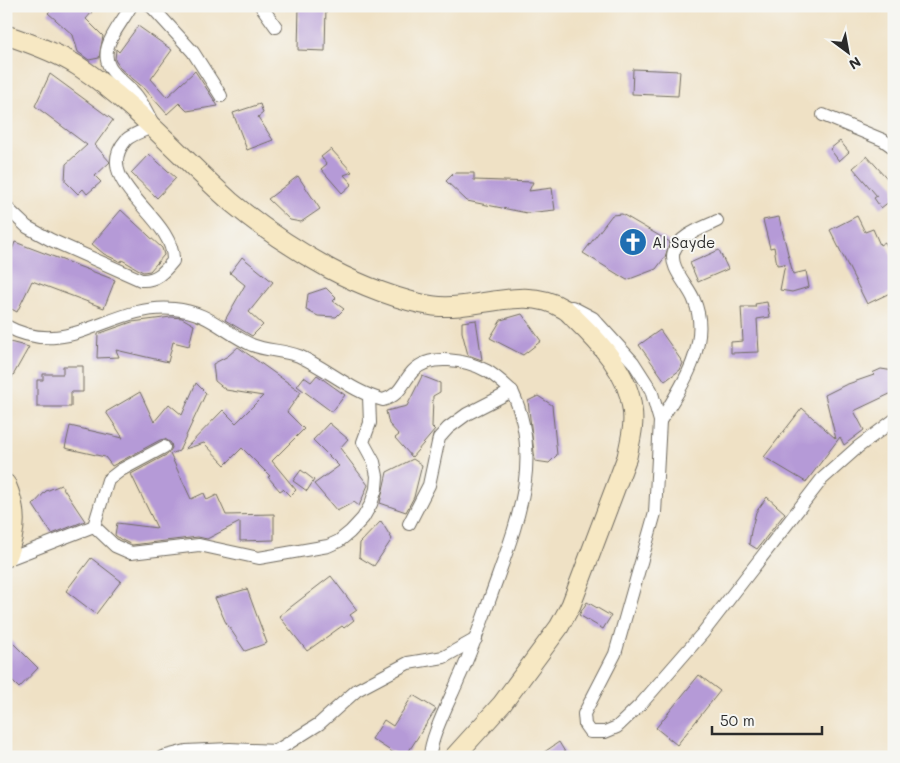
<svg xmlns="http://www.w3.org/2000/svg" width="900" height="763" font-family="Mali,sans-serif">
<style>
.building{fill:#b59ad7}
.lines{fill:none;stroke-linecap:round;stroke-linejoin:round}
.minor-casing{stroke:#706b61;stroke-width:14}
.secondary-casing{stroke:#706b61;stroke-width:21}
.minor{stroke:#fff;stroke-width:12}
.secondary{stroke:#f7e8c3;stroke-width:19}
.labels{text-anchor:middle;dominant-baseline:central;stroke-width:4;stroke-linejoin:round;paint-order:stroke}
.poi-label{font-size:15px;fill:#2b2b2b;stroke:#f6f6f2;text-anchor:start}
</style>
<rect width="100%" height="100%" fill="#f6f6f2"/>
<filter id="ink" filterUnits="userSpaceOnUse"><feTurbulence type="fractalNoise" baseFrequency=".02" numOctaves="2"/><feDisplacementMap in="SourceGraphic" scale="10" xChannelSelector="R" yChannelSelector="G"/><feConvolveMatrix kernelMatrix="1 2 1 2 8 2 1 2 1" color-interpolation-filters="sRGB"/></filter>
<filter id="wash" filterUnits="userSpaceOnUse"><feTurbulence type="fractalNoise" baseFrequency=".0096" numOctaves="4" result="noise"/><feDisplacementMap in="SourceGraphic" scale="20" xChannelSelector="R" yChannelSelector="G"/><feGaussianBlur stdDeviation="1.12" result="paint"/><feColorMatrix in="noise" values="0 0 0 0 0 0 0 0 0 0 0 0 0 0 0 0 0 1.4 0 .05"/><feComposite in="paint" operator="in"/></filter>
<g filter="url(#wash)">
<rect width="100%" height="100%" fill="#efe1c5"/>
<g id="blocks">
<g class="building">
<path d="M54,6H86L92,12L86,19L103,36L99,58L89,60L78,52L73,35L48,13Z"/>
<path d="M299,6H326L325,51L298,50Z"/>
<path d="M138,26L172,50L151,79L167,97L195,71L218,106L187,111L179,103L167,114L145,89L121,69L115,60L116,49L119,52Z"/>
<path d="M633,69L680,71L678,96L632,94Z"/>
<path d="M50,74L113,120L95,145L110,162L95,176L101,182L87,194L83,189L78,194L65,181L66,164L87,145L35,106Z"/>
<path d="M260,104L263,113L258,117L273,140L247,150L233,113Z"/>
<path d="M840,141L849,152L839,161L830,149Z"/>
<path d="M331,149L352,172L344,175L352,184L342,193L321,169L327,164L321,157Z"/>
<path d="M149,154L176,178L157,198L131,173Z"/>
<path d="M867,156L894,186V198L881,208L874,198L877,196L853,168Z"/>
<path d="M454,173H474V180L533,182L529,191L552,188L555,210L527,213L467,201L446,181Z"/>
<path d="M298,176L320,209L301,222L290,220L268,199Z"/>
<path d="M121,210L162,248L164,255L150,271L143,272L122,260L121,262L104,254L92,244Z"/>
<path d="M622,214L670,242L665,257L656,269L627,280L583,253L612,215Z"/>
<path d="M857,216L865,232L873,229L880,245L885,242L894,260V291L867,304L830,230Z"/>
<path d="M779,217L793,274L806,271L809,287L792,292L780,290L785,264L777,265L774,247L770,248L763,220Z"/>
<path d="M15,242L115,280L104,308L32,281L17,312L6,306V265Z"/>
<path d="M719,250L728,269L698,282L690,263Z"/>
<path d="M242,257L273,282L249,312L263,325L252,336L225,320L245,285L230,273Z"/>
<path d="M326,288L336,298L333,301L344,309L336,317L318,316L306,310L308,294Z"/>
<path d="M767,302L770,317L757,319L759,352L731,353V342L743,341L741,307H756L755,304Z"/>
<path d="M522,314L541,341L523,355L490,338L501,320Z"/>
<path d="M171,317L182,318L194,325L189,346L173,342L168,362L116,350L119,357L97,358L98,334L132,322Z"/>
<path d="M476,320L482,360L468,355L462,332V322Z"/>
<path d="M660,330L683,363L680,370L665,381L639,345Z"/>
<path d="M6,341L29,347L6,388Z"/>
<path d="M238,347L301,392L287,412L304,429L272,461L296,490L290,496L283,489L280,491L268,477L270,476L242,448L225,465L204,443L185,449L223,410L236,423L263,396L226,390L215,381L213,364L228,356Z"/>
<path d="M63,366H83V392H71V407H37V380H43V374H63Z"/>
<path d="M881,369L894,371V392L854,411L864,430L844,445L840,437L806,482L764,457L802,408L836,439L825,395L845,385L874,375L872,373Z"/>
<path d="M317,375L345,395L332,412L297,386L304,377L311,382Z"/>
<path d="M422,376L440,383V392L433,396L432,427L435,430L412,457L395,438L399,435L389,424L386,411L407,406Z"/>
<path d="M196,383L206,393L179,451L170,454L191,499L204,493L207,500L217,495L226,515L274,514V540L240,541V522L207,539L198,537L132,545L120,539L115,535L117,523L157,528L131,474L168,454L172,448L171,443L165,439L160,440L112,466L105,457L65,448L70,426L123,438L106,412L140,392L154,422L169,404L182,415Z"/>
<path d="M538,396L552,405L557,455L549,463L535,461L528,401Z"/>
<path d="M329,423L348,439L340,448L368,485L359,506L354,502L337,511L314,484L339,466L313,440Z"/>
<path d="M413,459L422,465L414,497L406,512L380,503L387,472Z"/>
<path d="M301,470L314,480L307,491L293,481Z"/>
<path d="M61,485L85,521L52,534L33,505L46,491Z"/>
<path d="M767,497L785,513L757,549L749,544L751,531L756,512Z"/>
<path d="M381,521L392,539L374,566L359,557L360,543Z"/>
<path d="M91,558L121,581L96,614L66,591Z"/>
<path d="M331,576L357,610L350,615L354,620L344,628L342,626L307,651L279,616Z"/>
<path d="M247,589L267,643L245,651L225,621L215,598Z"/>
<path d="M587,602L611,616L603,629L579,615Z"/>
<path d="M6,636L38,668L19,688L6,675Z"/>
<path d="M699,675L720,691L677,745L656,728Z"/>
<path d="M413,695L436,709L405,757H400L372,739L384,720L393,726Z"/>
<path d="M559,742L568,757H537Z"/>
</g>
</g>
</g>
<g filter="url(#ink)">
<use href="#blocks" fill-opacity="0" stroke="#706b61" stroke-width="1"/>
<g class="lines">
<g class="minor-casing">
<g id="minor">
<path d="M151,6L193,52L221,96"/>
<path d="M261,6L276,27"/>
<path d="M823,115L883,140L894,148"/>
<path d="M6,207L27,227L51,240L141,280C156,281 164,272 173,261C175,216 89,182 126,140C132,134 146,130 154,126C149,116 144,105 137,96C125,80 100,71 108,46C112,33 124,19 131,6"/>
<path d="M565,308L572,307L593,318L633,362L651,390L660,421L655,513L615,654L584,714L585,725L590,732H605L617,727L641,704L702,634L822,479L858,447L894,420"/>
<path d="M6,326C70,361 110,303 174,309C209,312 222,331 252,345C267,351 283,350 299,356C328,369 352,392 383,400C401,395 402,383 413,371C430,353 467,360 487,371C496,376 504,384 512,391L467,414L448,428L439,438L429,485L409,524"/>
<path d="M660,421C682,387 712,342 694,300C689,286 668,267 674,251C680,235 703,228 717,221"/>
<path d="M94,526L108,480L121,470L164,447"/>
<path d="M6,560L94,526L115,546L131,553L199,545L259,558L328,546L339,541L350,532L363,518L371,504L376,489L377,476L374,462L363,442L370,423L369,396"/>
<path d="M162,757L186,751L230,749L276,751L319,724L357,690L408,663L444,657L476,639"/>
<path d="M430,757C430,737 451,698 459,678C474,646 485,612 497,579C520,515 542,456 512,391"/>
</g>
</g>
<g class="secondary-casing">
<g id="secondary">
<path d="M6,35C30,43 58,53 78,66C136,104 180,157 231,202C262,228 295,250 330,269C358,284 403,302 434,306C477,311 524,284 564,309C568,311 572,316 576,320C600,343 628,373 632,408C635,425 630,441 627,457L571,605L559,627L502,704L454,757"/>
<path d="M6,484C17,509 17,531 6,557"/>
</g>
</g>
<use href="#minor" class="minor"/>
<use href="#secondary" class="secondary"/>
</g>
</g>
<defs>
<g id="church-disc" transform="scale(1.4375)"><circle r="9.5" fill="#1f6fb2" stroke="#f6f6f2"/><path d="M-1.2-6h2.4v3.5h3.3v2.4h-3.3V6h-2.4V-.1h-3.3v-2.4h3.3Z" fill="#fff"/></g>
</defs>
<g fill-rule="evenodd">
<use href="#church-disc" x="633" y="242"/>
</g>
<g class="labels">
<g class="poi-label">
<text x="652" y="242">Al Sayde</text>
</g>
</g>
<rect width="900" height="763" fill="none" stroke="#f6f6f2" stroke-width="25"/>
<g transform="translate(848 52) rotate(148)" stroke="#f6f6f2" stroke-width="4" paint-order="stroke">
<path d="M0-4L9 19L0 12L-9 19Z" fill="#2b2b2b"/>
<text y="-8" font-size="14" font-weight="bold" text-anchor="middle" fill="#2b2b2b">N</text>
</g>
<path d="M712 726v8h110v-8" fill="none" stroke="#2b2b2b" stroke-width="2.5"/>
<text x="720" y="726" font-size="15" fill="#2b2b2b" stroke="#f6f6f2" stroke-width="4" paint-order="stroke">50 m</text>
</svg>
